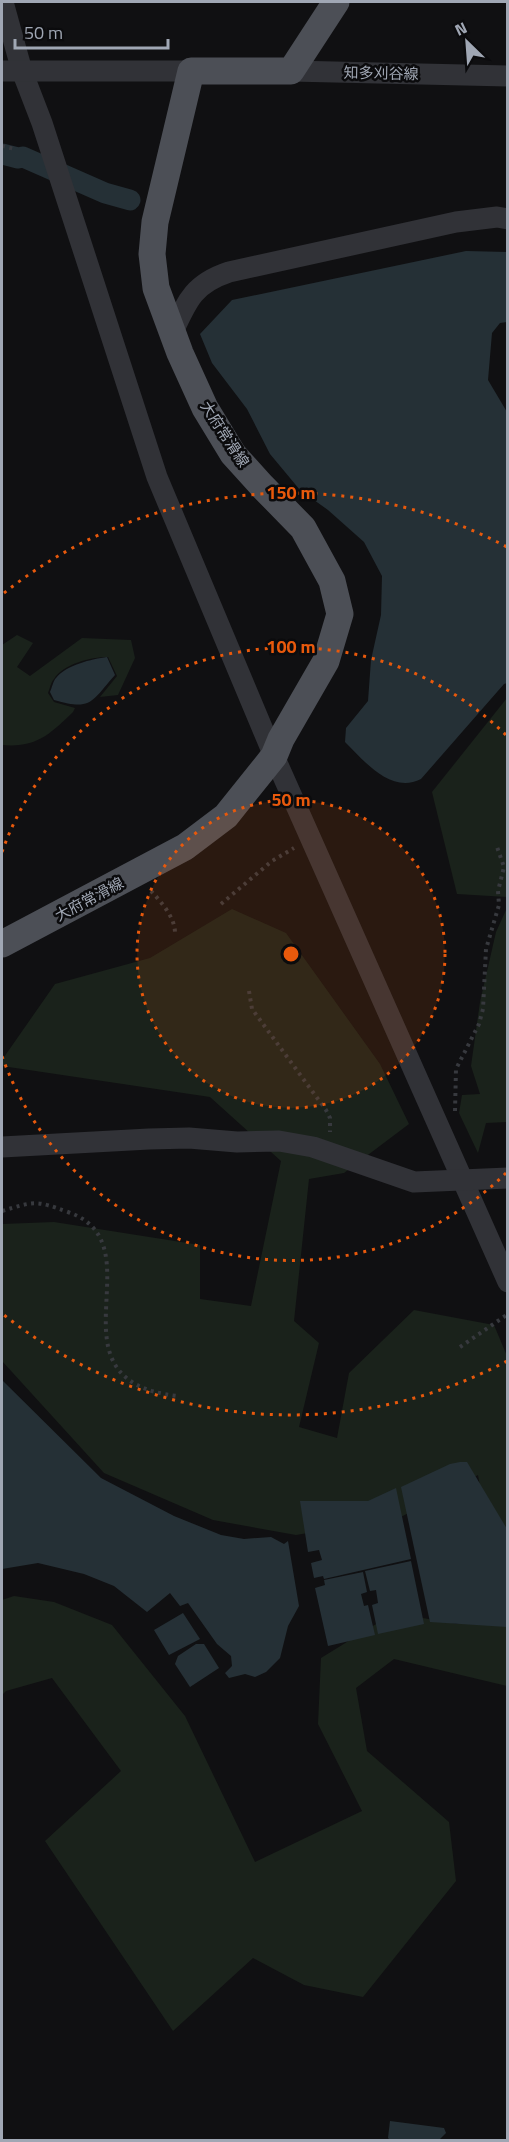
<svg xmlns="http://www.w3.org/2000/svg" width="509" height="2142" font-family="'Titillium Web','Noto Sans JP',sans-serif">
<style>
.green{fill:#1a221b}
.water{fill:#253036}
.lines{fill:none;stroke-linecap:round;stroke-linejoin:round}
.canal{stroke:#253036;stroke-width:21}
.path{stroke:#37393e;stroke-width:4;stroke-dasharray:3 4.5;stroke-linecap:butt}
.minor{stroke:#313237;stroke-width:21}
.major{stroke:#4c4f56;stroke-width:27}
.ring{fill:none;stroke:#e8590c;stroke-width:3;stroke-dasharray:3 6}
.labels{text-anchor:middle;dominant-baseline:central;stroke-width:5;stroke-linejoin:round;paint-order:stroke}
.street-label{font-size:15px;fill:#a0a7b4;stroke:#0b0b0d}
.centre{fill:#e8590c;stroke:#0b0b0d;stroke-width:3}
.ring-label{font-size:18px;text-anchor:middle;font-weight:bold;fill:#e8590c;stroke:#0b0b0d;stroke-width:5;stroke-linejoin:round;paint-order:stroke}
</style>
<rect width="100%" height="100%" fill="#101012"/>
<g class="green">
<path d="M17,635L33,643L17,667L30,676L82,638L131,640L135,658L118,695L100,697L117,676L108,657C91,657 63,664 54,679C51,682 50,688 48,693L54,702L75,708L73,712C50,734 37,748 2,745V645Z"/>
<path d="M507,698V897L457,894L432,792Z"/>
<path d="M507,908V1122L486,1123L478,1153L459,1113L462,1095L480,1094L471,1066L480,1002L496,932Z"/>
<path d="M232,909L286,933L380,1064L409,1124L344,1173L309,1179L294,1321L319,1343L299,1427L337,1438L349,1373L414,1310L494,1325L507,1356V1686L394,1659L356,1688L367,1751L449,1822L456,1881L363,1997L304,1985L253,1958L173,2031L45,1841L121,1771L52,1678L6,1691L2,1695V1600L14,1596L54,1602L112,1625L185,1716L255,1862L362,1811L318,1724L321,1658L394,1613L457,1624L500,1598L478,1475L401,1517L296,1535L213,1520L104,1473L2,1361V1224L54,1222L200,1245V1299L251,1306L281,1161L210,1097L2,1066V1060L55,984L150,958Z"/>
</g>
<g class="water">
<path d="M466,251L507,252V322L500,323L492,333L488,380L507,412V683L504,684L421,779C391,794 365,762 345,742L346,728L368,701L371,660L381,615L382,576L364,542L328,510L300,490L270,454L247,409L212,363L200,334L232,300Z"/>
<path d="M107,657L115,675C91,702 92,711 54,700L50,692C52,688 53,681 56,678C66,665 92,659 107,657Z"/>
<path d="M2,1380L101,1478L174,1516L221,1535L244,1539L271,1537L284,1544L288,1541L299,1606L288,1626L280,1658L266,1672L255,1677L245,1674L229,1678L225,1673L232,1666L231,1656L217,1644L188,1603L180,1606L170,1593L147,1612L114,1586L84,1574L38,1563L2,1569Z"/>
<path d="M460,1462H467L507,1529V1627L430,1622L401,1487L450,1464Z"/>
<path d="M396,1488L411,1559L324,1579L323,1576L314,1578L311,1563L322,1560L319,1550L308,1552L300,1501H368Z"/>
<path d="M411,1561L424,1624L378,1634L372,1605L378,1603L376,1590L370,1591L365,1571Z"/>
<path d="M363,1572L367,1592L361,1594L364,1606L368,1605L375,1635L328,1646L315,1588L325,1585L324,1580Z"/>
<path d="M183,1613L200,1639L169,1655L154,1630Z"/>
<path d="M196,1644H204L219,1668L190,1687L175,1664L178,1656Z"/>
<path d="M390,2121L444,2128L446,2133L439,2140H390L388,2138Z"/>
</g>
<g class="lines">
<path class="canal" d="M2,154L18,158L23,157L105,193L130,200"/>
<g class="path">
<path d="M2,146L15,149"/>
<path d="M151,891C161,902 175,917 175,933"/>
<path d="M221,904L272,861L294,848"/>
<path d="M249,991L252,1009L326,1110L330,1118V1132"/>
<path d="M455,1111L456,1069L479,1024L483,1009L486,949L499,905L498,891L504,867L496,844"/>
<path d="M2,1211C35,1201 35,1200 68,1212C161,1244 40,1380 177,1396"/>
<path d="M460,1347L508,1314"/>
</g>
<g class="minor">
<path d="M3,2L22,71L42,123L157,477L274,756L508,1282"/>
<path d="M2,71H191"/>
<path d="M291,71L508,76"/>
<path d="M172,334C187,301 193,284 229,272L456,222L497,217L508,219"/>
<path d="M2,1147L149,1139L189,1138L237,1142L279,1141L313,1147L414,1182L508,1178"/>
</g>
<path class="major" d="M2,944L185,847L226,816L274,756L281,739L326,661L340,614L332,581L303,528L262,486L233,454L205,408L180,353L156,288L152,254L155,222L191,71H291L336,2"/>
</g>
<circle cx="291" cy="954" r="154" fill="#e8590c" fill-opacity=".12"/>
<g class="ring">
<circle cx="291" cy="954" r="154"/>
<path d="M506 1173A307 307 0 0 1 2 1056M2 852A307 307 0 0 1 506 735"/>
<path d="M507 1361A461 461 0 0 1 4 1315M4 593A461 461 0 0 1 507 547"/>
</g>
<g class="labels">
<g class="street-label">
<text transform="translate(381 73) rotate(1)">知多刈谷線</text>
<text transform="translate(225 434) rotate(57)">大府常滑線</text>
<text transform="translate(89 899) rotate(-28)">大府常滑線</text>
</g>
</g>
<circle cx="291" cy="954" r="9" class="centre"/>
<g class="ring-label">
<text x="291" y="499">150 m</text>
<text x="291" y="653">100 m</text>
<text x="291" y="806">50 m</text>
</g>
<rect width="509" height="2142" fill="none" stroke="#a0a7b4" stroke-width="6"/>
<g transform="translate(467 42) rotate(335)" stroke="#0b0b0d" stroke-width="4.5" paint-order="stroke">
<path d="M0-4.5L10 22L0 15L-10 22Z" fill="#a0a7b4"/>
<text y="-9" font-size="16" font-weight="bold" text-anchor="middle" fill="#a0a7b4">N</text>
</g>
<path d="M15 39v9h153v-9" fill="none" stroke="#a0a7b4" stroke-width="3"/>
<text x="24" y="39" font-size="18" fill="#a0a7b4" stroke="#0b0b0d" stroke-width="4.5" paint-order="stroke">50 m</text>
</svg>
